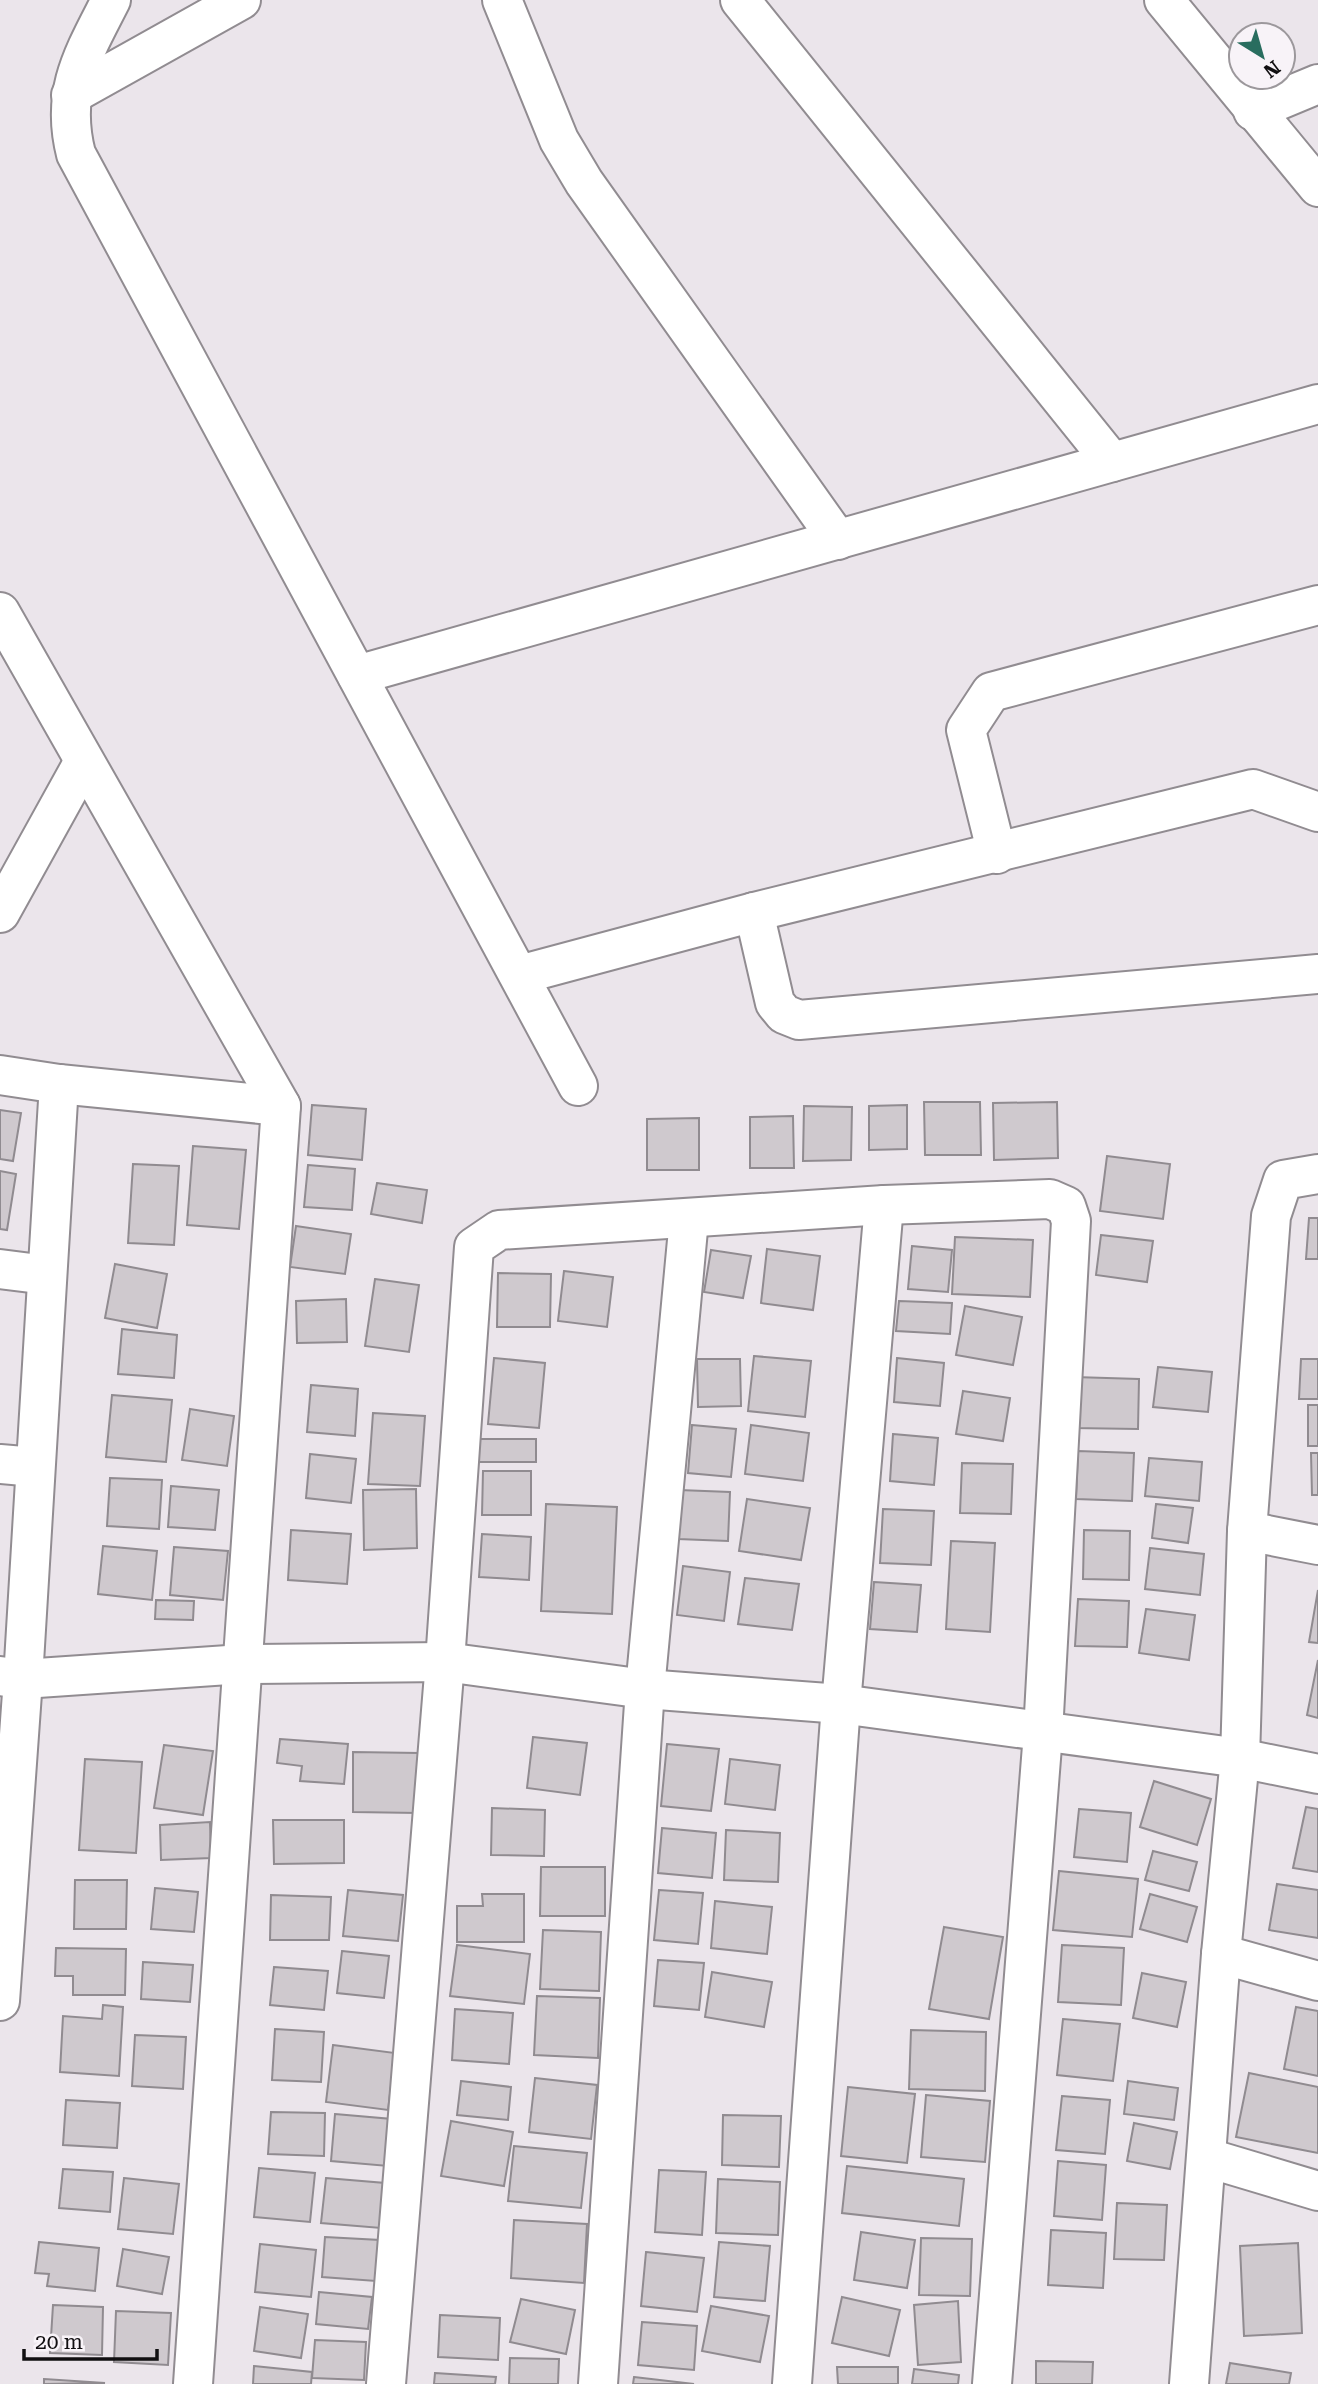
<svg xmlns="http://www.w3.org/2000/svg" width="1318" height="2384" font-family="'Roboto Serif',serif">
<style>
.building{fill:#cfc9ce;stroke:#908b90;stroke-width:2}
.lines{fill:none;stroke-linecap:round;stroke-linejoin:round}
.minor-casing{stroke:#918c91;stroke-width:42}
.minor{stroke:#fff;stroke-width:38}
</style>
<rect width="100%" height="100%" fill="#ebe5eb"/>
<g class="building">
<path d="M924,1102H980L981,1155H925Z"/>
<path d="M1057,1102L1058,1158L994,1160L993,1103Z"/>
<path d="M312,1105L366,1109L362,1160L308,1155Z"/>
<path d="M907,1105V1149L869,1150V1106Z"/>
<path d="M804,1106L852,1107L851,1160L803,1161Z"/>
<path d="M0,1110L21,1113L13,1161L0,1159Z"/>
<path d="M793,1116L794,1168H750V1117Z"/>
<path d="M699,1118V1170H647V1119Z"/>
<path d="M193,1146L246,1150L239,1229L187,1225Z"/>
<path d="M1107,1156L1170,1164L1163,1219L1100,1211Z"/>
<path d="M133,1164L179,1166L174,1245L128,1243Z"/>
<path d="M308,1165L355,1169L352,1210L304,1207Z"/>
<path d="M0,1171L16,1174L7,1230L0,1229Z"/>
<path d="M377,1183L427,1190L422,1223L371,1214Z"/>
<path d="M1309,1218H1318V1259H1306Z"/>
<path d="M296,1226L351,1234L345,1274L290,1267Z"/>
<path d="M1101,1235L1153,1241L1147,1282L1096,1275Z"/>
<path d="M955,1237L1033,1240L1030,1297L952,1294Z"/>
<path d="M912,1246L952,1250L948,1292L908,1289Z"/>
<path d="M767,1249L820,1256L813,1310L761,1303Z"/>
<path d="M711,1250L751,1256L743,1298L704,1292Z"/>
<path d="M115,1264L167,1274L157,1328L105,1318Z"/>
<path d="M564,1271L613,1277L607,1327L558,1321Z"/>
<path d="M498,1273L551,1274L550,1327H497Z"/>
<path d="M375,1279L419,1285L409,1352L365,1346Z"/>
<path d="M346,1299L347,1342L297,1343L296,1301Z"/>
<path d="M899,1301L952,1303L950,1334L896,1331Z"/>
<path d="M965,1306L1022,1317L1013,1365L956,1355Z"/>
<path d="M122,1329L177,1335L174,1378L118,1374Z"/>
<path d="M754,1356L811,1361L805,1417L748,1411Z"/>
<path d="M494,1358L545,1363L539,1428L488,1424Z"/>
<path d="M897,1358L944,1363L940,1406L894,1402Z"/>
<path d="M697,1359H740L741,1406L698,1407Z"/>
<path d="M1301,1359H1318V1399H1299Z"/>
<path d="M1158,1367L1212,1372L1208,1412L1153,1407Z"/>
<path d="M1074,1377L1139,1379L1138,1429L1072,1428Z"/>
<path d="M311,1385L358,1389L355,1436L307,1432Z"/>
<path d="M963,1391L1010,1398L1003,1441L956,1434Z"/>
<path d="M112,1395L172,1400L166,1462L106,1457Z"/>
<rect x="1308" y="1405" width="10" height="41"/>
<path d="M190,1409L234,1416L227,1466L182,1460Z"/>
<path d="M373,1413L425,1416L420,1486L368,1484Z"/>
<path d="M692,1425L736,1429L731,1477L688,1473Z"/>
<path d="M751,1425L809,1433L803,1481L745,1474Z"/>
<path d="M893,1434L938,1438L934,1485L890,1481Z"/>
<rect x="479" y="1439" width="57" height="23"/>
<path d="M1078,1451L1134,1453L1132,1501L1076,1499Z"/>
<path d="M1311,1453H1318V1495H1312Z"/>
<path d="M310,1454L356,1459L351,1503L306,1498Z"/>
<path d="M1149,1458L1202,1462L1199,1501L1145,1496Z"/>
<path d="M962,1463L1013,1464L1011,1514L960,1513Z"/>
<path d="M483,1471H531V1515H482Z"/>
<path d="M110,1478L162,1480L159,1529L107,1526Z"/>
<path d="M171,1486L219,1490L215,1530L168,1527Z"/>
<path d="M416,1489L417,1548L364,1550L363,1490Z"/>
<path d="M679,1490L730,1492L728,1541L678,1539Z"/>
<path d="M747,1499L810,1508L801,1560L739,1551Z"/>
<path d="M546,1504L617,1507L612,1614L541,1611Z"/>
<path d="M1156,1504L1193,1508L1188,1543L1152,1538Z"/>
<path d="M883,1509L934,1511L931,1565L880,1563Z"/>
<path d="M291,1530L351,1534L347,1584L288,1580Z"/>
<path d="M1084,1530L1130,1531L1129,1580L1083,1579Z"/>
<path d="M482,1534L531,1537L529,1580L479,1577Z"/>
<path d="M951,1541L995,1543L990,1632L946,1629Z"/>
<path d="M103,1546L157,1551L152,1600L98,1594Z"/>
<path d="M174,1547L228,1551L223,1600L170,1595Z"/>
<path d="M1150,1548L1204,1554L1200,1595L1145,1589Z"/>
<path d="M683,1566L730,1572L724,1621L677,1615Z"/>
<path d="M745,1578L799,1584L792,1630L738,1624Z"/>
<path d="M874,1582L921,1585L917,1632L870,1629Z"/>
<path d="M1318,1590V1643L1309,1642Z"/>
<path d="M1078,1599L1129,1601L1127,1647L1075,1646Z"/>
<path d="M156,1600L194,1601L193,1620L155,1619Z"/>
<path d="M1146,1609L1195,1615L1189,1660L1139,1653Z"/>
<path d="M1318,1660V1718L1307,1715Z"/>
<path d="M533,1737L587,1743L580,1795L527,1788Z"/>
<path d="M280,1739L348,1744L344,1784L300,1781L302,1766L277,1763Z"/>
<path d="M667,1744L719,1749L711,1811L661,1806Z"/>
<path d="M164,1745L213,1751L203,1815L154,1808Z"/>
<path d="M353,1752L419,1753L418,1813L353,1812Z"/>
<path d="M85,1759L142,1762L136,1853L79,1850Z"/>
<path d="M730,1759L780,1765L775,1810L725,1804Z"/>
<path d="M1154,1781L1211,1799L1197,1845L1140,1827Z"/>
<path d="M1306,1807L1318,1809V1872L1293,1868Z"/>
<path d="M492,1808L545,1810L544,1856L491,1855Z"/>
<path d="M1079,1809L1131,1813L1127,1862L1074,1857Z"/>
<path d="M273,1820H344V1863L274,1864Z"/>
<path d="M210,1822L211,1858L161,1860L160,1825Z"/>
<path d="M662,1828L716,1833L712,1878L658,1873Z"/>
<path d="M726,1830L780,1833L778,1882L724,1880Z"/>
<path d="M1153,1851L1197,1862L1189,1891L1145,1880Z"/>
<path d="M541,1867H605V1916H540Z"/>
<path d="M1059,1871L1138,1879L1132,1937L1053,1930Z"/>
<path d="M75,1880H127L126,1929H74Z"/>
<path d="M1277,1884L1318,1890V1938L1269,1930Z"/>
<path d="M155,1888L198,1892L194,1932L151,1929Z"/>
<path d="M348,1890L403,1895L398,1941L343,1936Z"/>
<path d="M659,1890L703,1893L698,1944L654,1940Z"/>
<path d="M482,1894H524V1942H457V1906H483Z"/>
<path d="M1150,1894L1197,1907L1187,1942L1140,1929Z"/>
<path d="M271,1895L331,1897L329,1940H270Z"/>
<path d="M715,1901L772,1907L767,1954L711,1948Z"/>
<path d="M944,1927L1003,1937L989,2019L929,2009Z"/>
<path d="M543,1930L601,1932L599,1991L540,1989Z"/>
<path d="M457,1945L530,1954L524,2004L450,1996Z"/>
<path d="M1062,1945L1124,1948L1121,2005L1058,2002Z"/>
<path d="M56,1948L126,1949L125,1995H73V1976H55Z"/>
<path d="M342,1951L389,1956L384,1998L337,1993Z"/>
<path d="M658,1960L704,1963L699,2010L654,2006Z"/>
<path d="M143,1962L193,1965L190,2002L141,1999Z"/>
<path d="M274,1967L328,1971L324,2010L270,2005Z"/>
<path d="M712,1972L772,1982L764,2027L705,2017Z"/>
<path d="M1142,1973L1186,1982L1177,2027L1133,2018Z"/>
<path d="M537,1996L600,1998L598,2058L534,2055Z"/>
<path d="M103,2005L123,2007L119,2076L60,2072L63,2016L102,2019Z"/>
<path d="M1296,2007L1318,2011V2076L1284,2069Z"/>
<path d="M455,2009L513,2013L509,2064L452,2060Z"/>
<path d="M1063,2019L1120,2024L1113,2081L1057,2075Z"/>
<path d="M275,2029L324,2032L321,2082L272,2080Z"/>
<path d="M911,2030L986,2032L985,2091L909,2089Z"/>
<path d="M135,2035L186,2037L183,2089L132,2086Z"/>
<path d="M333,2045L395,2053L388,2110L326,2102Z"/>
<path d="M1249,2073L1318,2087V2153L1236,2137Z"/>
<path d="M535,2078L597,2085L591,2139L529,2132Z"/>
<path d="M461,2081L511,2087L508,2120L457,2115Z"/>
<path d="M1128,2081L1178,2088L1174,2120L1124,2114Z"/>
<path d="M848,2087L915,2094L907,2163L841,2156Z"/>
<path d="M926,2095L990,2101L985,2162L921,2157Z"/>
<path d="M1062,2096L1110,2100L1105,2154L1056,2150Z"/>
<path d="M66,2100L120,2103L117,2148L63,2145Z"/>
<path d="M271,2112L325,2113L324,2156L268,2154Z"/>
<path d="M335,2114L392,2119L388,2166L331,2161Z"/>
<path d="M723,2115L781,2116L779,2167L722,2165Z"/>
<path d="M451,2121L513,2132L504,2186L441,2176Z"/>
<path d="M1134,2123L1177,2132L1170,2169L1127,2161Z"/>
<path d="M514,2146L587,2153L581,2208L508,2201Z"/>
<path d="M1058,2161L1106,2165L1102,2220L1054,2216Z"/>
<path d="M847,2166L964,2179L959,2226L842,2213Z"/>
<path d="M259,2168L315,2173L310,2222L254,2217Z"/>
<path d="M63,2169L113,2172L110,2212L59,2208Z"/>
<path d="M659,2170L706,2172L702,2235L655,2232Z"/>
<path d="M124,2178L179,2184L173,2234L118,2229Z"/>
<path d="M326,2178L385,2183L381,2228L321,2223Z"/>
<path d="M718,2179L780,2182L778,2235L716,2233Z"/>
<path d="M1117,2203L1167,2205L1164,2260L1114,2259Z"/>
<path d="M514,2220L587,2224L584,2283L511,2278Z"/>
<path d="M1051,2230L1106,2233L1103,2288L1048,2285Z"/>
<path d="M861,2232L915,2240L907,2288L854,2280Z"/>
<path d="M325,2237L380,2240L376,2281L322,2277Z"/>
<path d="M921,2238L972,2239L970,2296L919,2295Z"/>
<path d="M39,2242L99,2248L95,2291L47,2286L49,2274L35,2273Z"/>
<path d="M719,2242L770,2246L765,2301L714,2297Z"/>
<path d="M1298,2243L1302,2333L1244,2336L1240,2246Z"/>
<path d="M260,2244L316,2250L311,2297L255,2292Z"/>
<path d="M123,2249L169,2257L162,2294L117,2286Z"/>
<path d="M646,2252L704,2258L697,2312L641,2306Z"/>
<path d="M319,2292L372,2297L368,2329L316,2324Z"/>
<path d="M842,2297L900,2310L889,2356L832,2343Z"/>
<path d="M521,2299L575,2310L566,2354L510,2342Z"/>
<path d="M958,2301L961,2362L918,2365L914,2305Z"/>
<path d="M53,2305L103,2307L102,2355L50,2353Z"/>
<path d="M711,2306L769,2316L760,2362L702,2351Z"/>
<path d="M260,2307L308,2314L301,2358L254,2351Z"/>
<path d="M116,2311L171,2313L168,2365L114,2362Z"/>
<path d="M440,2315L500,2318L498,2360L438,2357Z"/>
<path d="M642,2322L697,2326L694,2370L638,2365Z"/>
<path d="M315,2340L366,2342L364,2380L312,2378Z"/>
<path d="M510,2358L559,2359L558,2384H509Z"/>
<path d="M1036,2361L1093,2362L1092,2384H1036Z"/>
<path d="M1230,2363L1291,2373L1289,2384H1226Z"/>
<path d="M254,2366L312,2372L311,2384H253Z"/>
<path d="M837,2367H898V2384H838Z"/>
<path d="M914,2369L959,2375L958,2384H912Z"/>
<path d="M435,2373L496,2377L495,2384H434Z"/>
<path d="M634,2377L694,2384H633Z"/>
<path d="M44,2379L105,2383L44,2384Z"/>
</g>
<g class="lines">
<g class="minor-casing">
<g id="minor">
<path d="M111,0C83,55 60,91 76,154L578,1086"/>
<path d="M502,0L559,140L584,182L838,540"/>
<path d="M740,0L1112,462"/>
<path d="M1164,0L1318,187"/>
<path d="M71,95L241,0"/>
<path d="M1253,111L1318,84"/>
<path d="M0,612L281,1106L193,2384"/>
<path d="M357,675L1318,404"/>
<path d="M997,854L966,730L991,692L1318,605"/>
<path d="M754,912L775,1003L784,1014L799,1020L1318,974"/>
<path d="M0,913L83,763"/>
<path d="M519,975L754,912L1253,789L1318,812"/>
<path d="M0,1075L59,1084L281,1106"/>
<path d="M0,1269L47,1275"/>
<path d="M0,1464L35,1467"/>
<path d="M1247,1531L1318,1545"/>
<path d="M0,1676L23,1679L243,1664L445,1662L645,1689L841,1704L1240,1758L1318,1774"/>
<path d="M1221,1954L1318,1981"/>
<path d="M0,2001L23,1679L59,1084"/>
<path d="M1208,2158L1318,2191"/>
<path d="M386,2384L445,1662L474,1247L499,1230L884,1205L1050,1199L1066,1206L1071,1221L1043,1733L992,2384"/>
<path d="M598,2384L645,1689L689,1219"/>
<path d="M792,2384L841,1704L884,1205"/>
<path d="M1189,2384L1221,1954L1240,1758L1247,1531L1271,1216L1283,1180L1318,1174"/>
</g>
</g>
<use href="#minor" class="minor"/>
</g>
<g transform="translate(1262 56) rotate(143)"><circle r="33" fill="#f8f3f8" stroke="#9c989c" stroke-width="2"/>
<path d="M0-5L12 26L0 18L-12 26Z" fill="#296d5f"/>
<text y="-10" font-size="19" font-weight="bold" text-anchor="middle" fill="#110f11">N</text>
</g>
<path d="M24 2349v10h133v-10" fill="none" stroke="#110f11" stroke-width="3.5"/>
<text x="35" y="2349" font-size="21" fill="#110f11" stroke="#f8f3f8" stroke-width="5" paint-order="stroke">20 m</text>
</svg>
